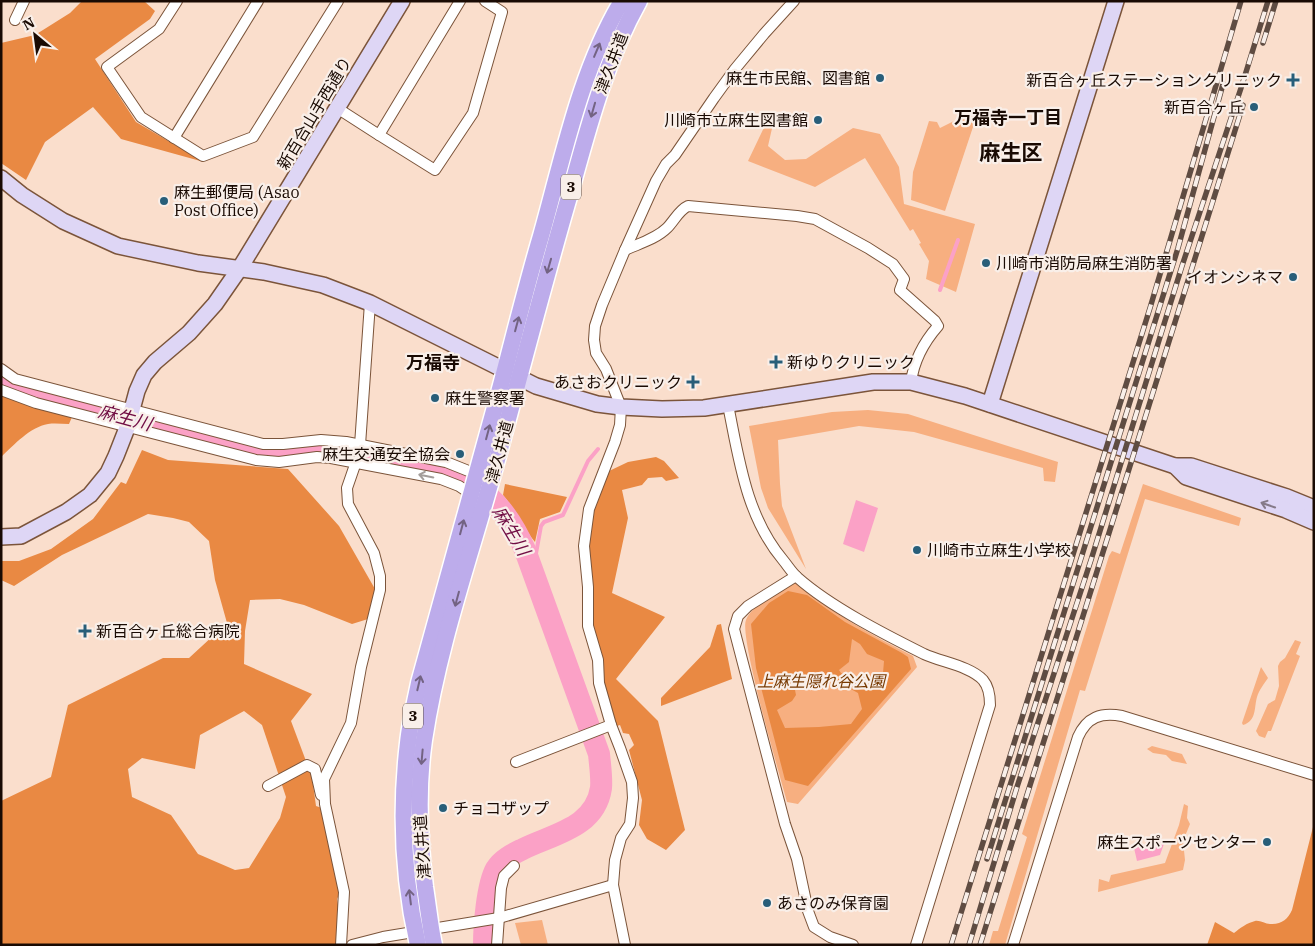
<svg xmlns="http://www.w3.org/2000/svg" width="1315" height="946" viewBox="0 0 1315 946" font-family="'IBM Plex Serif','Noto Sans JP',serif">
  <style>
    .green { fill: #f7af80 }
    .forest { fill: #e98943; fill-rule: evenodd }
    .water { fill: #fba1c6 }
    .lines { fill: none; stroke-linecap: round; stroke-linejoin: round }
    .stream { stroke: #fba1c6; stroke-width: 4 }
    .river { stroke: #fba1c6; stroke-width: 22 }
    .street-casing { stroke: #7b543a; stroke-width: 12 }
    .secondary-casing { stroke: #7b543a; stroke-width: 18 }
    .primary-casing { stroke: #fff; stroke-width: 19 }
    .street { stroke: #fff; stroke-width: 10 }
    .secondary { stroke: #ded6f5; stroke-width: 15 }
    .primary { stroke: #bdaceb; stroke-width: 16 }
    .rail-casing { stroke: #5f4c42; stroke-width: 5.5 }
    .rail { stroke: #f9efe9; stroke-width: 4; stroke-dasharray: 11; stroke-linecap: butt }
    .oneway { stroke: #736383 }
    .oneway2 { stroke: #a39d9a }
    .oneway3 { stroke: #857a88 }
    .poi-dot { fill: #285e79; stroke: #f9efe9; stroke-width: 2 }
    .labels { text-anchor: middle; stroke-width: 4.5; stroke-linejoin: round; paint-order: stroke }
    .shield { fill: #f9efe9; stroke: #5c4f48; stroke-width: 1 }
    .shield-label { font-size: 15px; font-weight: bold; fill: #190a03 }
    .street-label { font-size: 16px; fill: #190a03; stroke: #f9efe9 }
    .poi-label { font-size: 16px; fill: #190a03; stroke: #f9efe9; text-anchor: end }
    .park-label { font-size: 16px; font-style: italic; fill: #783a02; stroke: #f9efe9 }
    .neighbourhood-label { font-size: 18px; font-weight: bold; fill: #190a03; stroke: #f9efe9 }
    .water-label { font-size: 18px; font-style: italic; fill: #710d44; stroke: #f9efe9 }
    .district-label { font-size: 21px; font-weight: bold; fill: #190a03; stroke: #f9efe9 }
  </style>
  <rect width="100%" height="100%" fill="#fadecc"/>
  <g class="green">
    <path d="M970,113L977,115L945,211L911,200L913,172L929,121L937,122L940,128Z"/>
    <path d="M769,117L773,124L768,146L785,160L806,159L853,128L880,134L899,167L904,204L975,224L956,292L926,279L929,261L919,244L921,243L913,229L910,231L865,158L815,187L748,161Z"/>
    <path d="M868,410L908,414L1058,462L1055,482L1044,481L1043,468L914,432L859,426L778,440L780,484L782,506L806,569L768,508L761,488L749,426L832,412Z"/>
    <path d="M1143,484L1241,518L1239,526L1145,499L1085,691L1080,690L1005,945H989L993,931H998L1027,837L1022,834L1109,556L1112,551L1120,554Z"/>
    <path d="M796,583C832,613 871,635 913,656L917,667L798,804L787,802C780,776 739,637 746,620C751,606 777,593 789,584Z"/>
    <path d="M1295,640L1301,642L1296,654L1300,656L1271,731H1268L1265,738L1259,736L1256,731L1268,704L1275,700L1279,686L1278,666L1280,662L1285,658Z"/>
    <path d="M1261,667L1268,678C1264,684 1259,690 1257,697C1254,707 1257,721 1243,725L1242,723Z"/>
    <path d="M1152,746L1182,754L1187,764L1172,761L1166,755L1153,753L1147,749Z"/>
    <path d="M1184,804L1188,806L1187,818L1190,824L1183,841L1185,860L1183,870L1098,892L1099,879L1109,882L1111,875L1165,863L1179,825Z"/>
    <path d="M542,920L548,945H521L515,923Z"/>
  </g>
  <g class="forest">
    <path d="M82,1H144L155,11L150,19L95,59L136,122L204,162L121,139L93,107L45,142L26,180L1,163V43L35,35L70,13Z"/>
    <path d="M1,394L34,408L72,417L69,424C62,424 55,423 48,424C30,427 14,445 1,457Z"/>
    <path d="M142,450L168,460L288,469L339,526L375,589L368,619L352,624L304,605L280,599L250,600L245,631L244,664L312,694L291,721L312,777L316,806L322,808L341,891L337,899L340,917L337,942L334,945H1V801L51,777L68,705L163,658H189L227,623L215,580L209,541L189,522L173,518L148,514L62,555L14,586L1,580V561H19L51,549L93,519L121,482L126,484ZM244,711L262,725L286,797L280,818L249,868L235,870L198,854L171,815L132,797L128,769L142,758L195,769L200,735Z"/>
    <path d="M656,457L664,461L679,478L666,481L662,477L648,478L642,485L622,490L628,518L612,593L665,617L616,679L658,721L685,830L666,850L647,839L639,825L642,800L629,750L634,745L629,734L623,733L620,725L617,726L604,682L603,658L594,634L592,617L593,584L588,581L591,518L607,472L628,462Z"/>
    <path d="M505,484L567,497L560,512L540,519L535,542C523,528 516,510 503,495Z"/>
    <path d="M788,591L807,595L845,622L902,653L908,657L911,669L808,786L785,780L756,668L751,624L769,603ZM852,639L860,644L867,654L884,661L883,673L863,684L841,673L839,670L849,662ZM821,673L858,693L862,709L851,724L819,727L785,728L777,710L792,701L796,695L795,690L798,686L802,690L816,688Z"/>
    <path d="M721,624L732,679L661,706V698L710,647L717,625Z"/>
    <path d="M1314,823V945H1207L1215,922L1234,933C1240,928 1247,923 1255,921C1260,920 1265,924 1270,924C1281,925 1288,919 1292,910Z"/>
  </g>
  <g class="water">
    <path d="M856,500L878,508L864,552L843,544Z"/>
    <path d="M1153,837L1165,841L1160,855L1137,861L1134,848L1149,844Z"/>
  </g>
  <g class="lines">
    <g class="stream">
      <path d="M940,290L958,240"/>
      <path d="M533,570L541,526L544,522L563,515L588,461L598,449"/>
    </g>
    <path class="river" d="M1,379L39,395L254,452C269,454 284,456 300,453C306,452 312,449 318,449C340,446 364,455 386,460C456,477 493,477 525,550L599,754C600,765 602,778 601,788C595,828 553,834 523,849C513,854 502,859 496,869C487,885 484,927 484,945"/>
    <defs>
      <g id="street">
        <path d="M177,1L159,29L107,67L141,117L203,156L253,137L338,1"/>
        <path d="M15,20L24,1"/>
        <path d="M337,108L379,135L460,1"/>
        <path d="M379,135L435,170L473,113L502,12L485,1"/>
        <path d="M174,138L258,1"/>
        <path d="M625,250C638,244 656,239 667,228C674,221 679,210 688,206L797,216L815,219L868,248L893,264L904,279L900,290L935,321L938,326C924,342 914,360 911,382"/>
        <path d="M1,369L15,379L263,444H283L321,440L346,442L446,462L476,474"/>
        <path d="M1,390L36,403L256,460L279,462L317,457L331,458L441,479L459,486L471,494"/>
        <path d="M728,405C739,459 746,516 783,560C788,566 792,573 798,578C831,607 884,634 924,654C941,662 970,666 983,680C989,687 990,696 990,705L916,945"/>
        <path d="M360,445L370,303"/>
        <path d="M796,576L748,606L738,616L734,629L785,824L797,859L808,911L814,927L830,937L853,945"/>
        <path d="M516,762L611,725"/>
        <path d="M268,786L307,765L315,769L321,795"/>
        <path d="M341,945L344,892L325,804L324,779L351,723L361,667L380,590V576L374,553L348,504L347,488L356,462"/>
        <path d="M352,945L383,937L499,918L613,885"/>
        <path d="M497,945L501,888L504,876L514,866"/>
        <path d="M625,945L613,885L615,860L621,838L630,824L633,798L632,782L620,748L611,725L599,683L598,660L588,626V587L584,546L589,509L615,442L620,425L621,407L606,369L596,353L594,340L595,326L602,305L625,250L656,181L666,164L675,155L714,98L735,69L764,34L794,1"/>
        <path d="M1013,945L1078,737C1087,717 1101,712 1122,716L1314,775"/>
      </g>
      <g id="secondary">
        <path d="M1,178L22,195L63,221L118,246L198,263L264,272L323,285L370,303L536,386L597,404L621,407L662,409L704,408L873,382H911L965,396L1175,466H1191L1287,497L1314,508"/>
        <path d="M990,404L1116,1"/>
        <path d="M1175,466L1186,477L1286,510L1314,522"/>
        <path d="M1,537L21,536L66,512L90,495L108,473L116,456L127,428L137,391L144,375L155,362L189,333L215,304L240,268L402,1"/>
      </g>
      <g id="primary">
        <path d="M418,945C403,879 400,810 408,743C410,723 415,703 419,683C445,589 471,494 497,400C512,345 525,290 541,236C563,158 580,71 622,1"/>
        <path d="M434,945C430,926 428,906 425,887C419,838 417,789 424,740C439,640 475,543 501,445C524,360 546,275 571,190C589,125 606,60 639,1"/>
      </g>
    </defs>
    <use href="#street" class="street-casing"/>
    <use href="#secondary" class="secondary-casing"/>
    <use href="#primary" class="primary-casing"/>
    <use href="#street" class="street"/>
    <use href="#secondary" class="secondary"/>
    <use href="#primary" class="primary"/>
    <defs>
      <g id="rail">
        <path d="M1263,43L1276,1"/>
        <path d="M987,859L1178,248L1223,84"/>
        <path d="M951,945L1150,308L1241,1"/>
        <path d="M969,945L1017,787L1091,560L1182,266L1242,85L1268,1"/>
        <path d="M980,945L1243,105"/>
      </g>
    </defs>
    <use href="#rail" class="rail-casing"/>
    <use href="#rail" class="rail"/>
  </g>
  <defs><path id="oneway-shaft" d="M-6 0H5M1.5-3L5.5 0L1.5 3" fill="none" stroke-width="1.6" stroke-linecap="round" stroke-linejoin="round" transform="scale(1.25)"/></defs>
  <g class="oneway">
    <use href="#oneway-shaft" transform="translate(597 50) rotate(-67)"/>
    <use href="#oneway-shaft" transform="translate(593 110) rotate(106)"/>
    <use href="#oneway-shaft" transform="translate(549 266) rotate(106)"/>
    <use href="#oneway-shaft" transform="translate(517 324) rotate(-75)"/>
    <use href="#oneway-shaft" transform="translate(488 432) rotate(-75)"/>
    <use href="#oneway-shaft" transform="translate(462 527) rotate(-75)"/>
    <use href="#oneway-shaft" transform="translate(457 599) rotate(105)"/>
    <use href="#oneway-shaft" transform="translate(419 683) rotate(-77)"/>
    <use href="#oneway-shaft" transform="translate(422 757) rotate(95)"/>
    <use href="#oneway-shaft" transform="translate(410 897) rotate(-97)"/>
  </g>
  <use class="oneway2" href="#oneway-shaft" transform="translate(426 476) rotate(-169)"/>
  <use class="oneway3" href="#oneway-shaft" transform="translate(1268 505) rotate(-161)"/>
  <g class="poi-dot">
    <circle cx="880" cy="78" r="5"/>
    <path d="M1290.5 72.5h5v5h5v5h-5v5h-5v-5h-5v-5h5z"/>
    <circle cx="1254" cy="107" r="5"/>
    <circle cx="818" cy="120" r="5"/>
    <circle cx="164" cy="201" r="5"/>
    <circle cx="986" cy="263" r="5"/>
    <circle cx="1293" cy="277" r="5"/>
    <path d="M773.5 354.5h5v5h5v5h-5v5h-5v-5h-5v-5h5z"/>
    <path d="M690.5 374.5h5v5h5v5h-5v5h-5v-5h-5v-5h5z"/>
    <circle cx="435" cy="398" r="5"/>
    <circle cx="460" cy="454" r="5"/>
    <circle cx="917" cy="550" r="5"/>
    <path d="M82.5 623.5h5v5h5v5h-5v5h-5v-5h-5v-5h5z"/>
    <circle cx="443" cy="808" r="5"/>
    <circle cx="1267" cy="842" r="5"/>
    <circle cx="767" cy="903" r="5"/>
  </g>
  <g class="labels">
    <g class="shield">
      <rect x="561" y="174.5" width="20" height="25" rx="4"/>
      <rect x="403" y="703.5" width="20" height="25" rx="4"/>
    </g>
    <g class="shield-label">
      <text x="571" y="192">3</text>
      <text x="413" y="721">3</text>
    </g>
    <g class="street-label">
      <text transform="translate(611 63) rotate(-69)" y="6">津久井道</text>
      <text transform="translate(314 113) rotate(-59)" y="6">新百合山手西通り</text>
      <text transform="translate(499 452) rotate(-75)" y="6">津久井道</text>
      <text transform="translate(422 847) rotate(-94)" y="6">津久井道</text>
    </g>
    <g class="poi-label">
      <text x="870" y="84">麻生市民館、図書館</text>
      <text x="1282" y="86">新百合ヶ丘ステーションクリニック</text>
      <text x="1244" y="113">新百合ヶ丘</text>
      <text x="808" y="126">川崎市立麻生図書館</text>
      <text x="174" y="198" text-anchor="start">麻生郵便局 (Asao<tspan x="174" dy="18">Post Office)</tspan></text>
      <text x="996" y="269" text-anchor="start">川崎市消防局麻生消防署</text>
      <text x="1283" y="283">イオンシネマ</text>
      <text x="787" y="368" text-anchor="start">新ゆりクリニック</text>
      <text x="682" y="388">あさおクリニック</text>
      <text x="445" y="404" text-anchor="start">麻生警察署</text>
      <text x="450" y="460">麻生交通安全協会</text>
      <text x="927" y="556" text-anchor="start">川崎市立麻生小学校</text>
      <text x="96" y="637" text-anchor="start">新百合ヶ丘総合病院</text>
      <text x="453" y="814" text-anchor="start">チョコザップ</text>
      <text x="1257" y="848">麻生スポーツセンター</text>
      <text x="777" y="909" text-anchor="start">あさのみ保育園</text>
    </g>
    <g class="park-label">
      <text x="821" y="687">上麻生隠れ谷公園</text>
    </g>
    <g class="neighbourhood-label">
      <text x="1008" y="124">万福寺一丁目</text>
      <text x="433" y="369">万福寺</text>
    </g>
    <g class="water-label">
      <text transform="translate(125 418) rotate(15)" y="6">麻生川</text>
      <text transform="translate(511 531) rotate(59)" y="6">麻生川</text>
    </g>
    <g class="district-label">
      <text x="1011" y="160">麻生区</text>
    </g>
  </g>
  <rect width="1315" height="946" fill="none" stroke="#190a03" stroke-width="5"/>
  <g transform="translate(35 35) rotate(331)" stroke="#f9efe9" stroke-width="4" paint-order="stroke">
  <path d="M0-4L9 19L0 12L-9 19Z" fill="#190a03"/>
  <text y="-8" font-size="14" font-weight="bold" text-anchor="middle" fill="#190a03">N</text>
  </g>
</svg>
